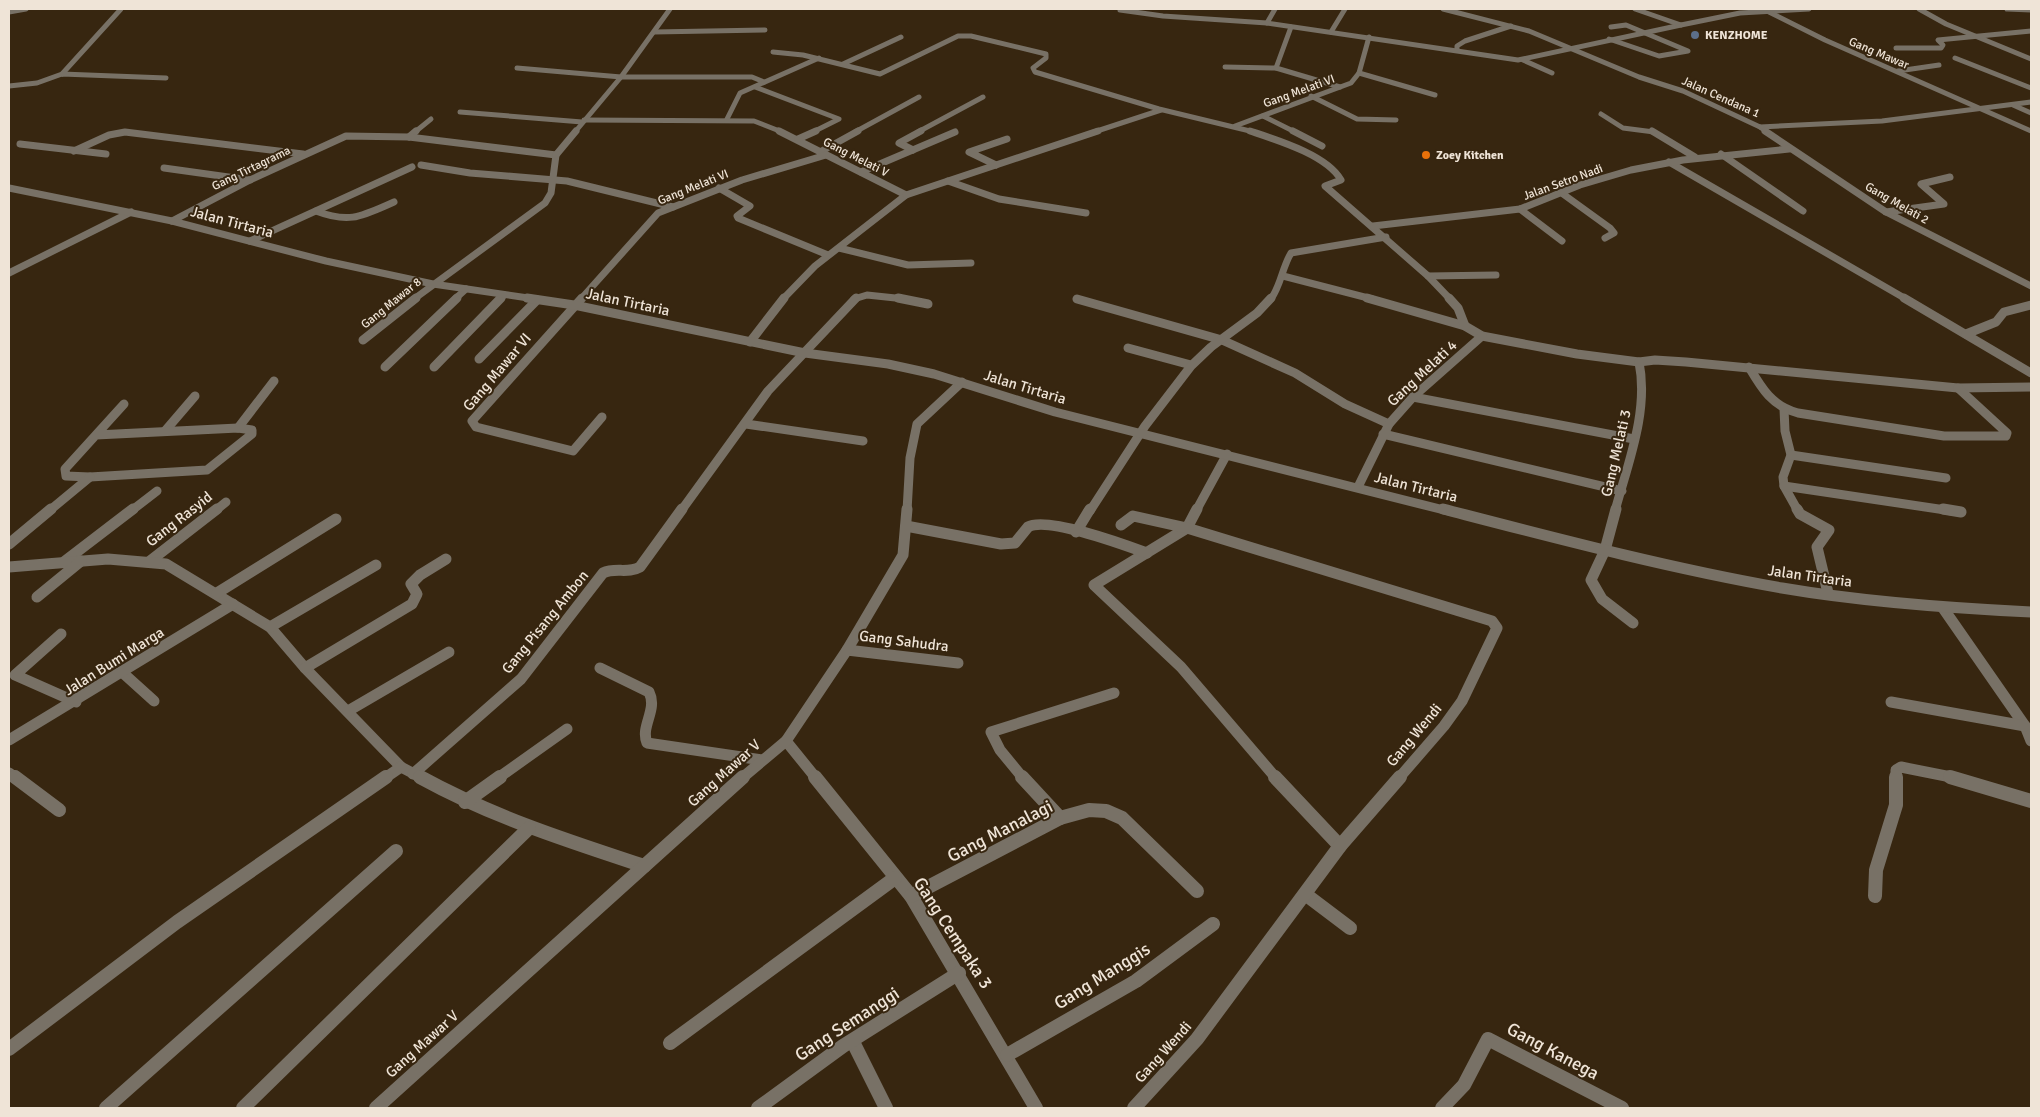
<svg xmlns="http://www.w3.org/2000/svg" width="2040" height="1117" viewBox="0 0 2040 1117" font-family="Signika,sans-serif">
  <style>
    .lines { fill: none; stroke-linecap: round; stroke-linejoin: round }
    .minor-far4 { stroke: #787166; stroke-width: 5 }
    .minor-far3 { stroke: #787166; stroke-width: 7 }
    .minor-far2 { stroke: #787166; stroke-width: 9 }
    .minor-far1 { stroke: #787166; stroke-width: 11 }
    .minor { stroke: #787166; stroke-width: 14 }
    .tertiary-far2 { stroke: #787166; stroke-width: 7 }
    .tertiary-far1 { stroke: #787166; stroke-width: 9 }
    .tertiary { stroke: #787166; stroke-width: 11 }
    .service-dot { fill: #5c6f8a; stroke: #372610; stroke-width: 2 }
    .food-dot { fill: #e8710a; stroke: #372610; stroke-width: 2 }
    .labels { text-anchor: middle; stroke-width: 4; stroke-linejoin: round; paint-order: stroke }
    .far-poi-label { font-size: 12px; font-weight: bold; fill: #efe4d7; stroke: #372610; text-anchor: start }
    .far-street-label { font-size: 12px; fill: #efe4d7; stroke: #372610 }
    .street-label { font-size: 15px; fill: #efe4d7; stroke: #372610 }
    .near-street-label { font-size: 18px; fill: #efe4d7; stroke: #372610 }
  </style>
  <rect width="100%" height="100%" fill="#372610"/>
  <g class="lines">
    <g class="minor-far4">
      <path d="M1275,9L1267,23L1518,60L1681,25"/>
      <path d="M1443,9L1529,31L1639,77L1683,91L1760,127L1882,121L2031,102"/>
      <path d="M1635,9L1681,25L1740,13L1809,9"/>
      <path d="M1919,9L1946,24L2031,59"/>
      <path d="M2007,9L2031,10"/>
      <path d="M1120,10L1163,16L1267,23"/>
      <path d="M9,12L26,9"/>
      <path d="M1769,12L1825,40L2031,131"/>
      <path d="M654,32L765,30"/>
      <path d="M1331,32L1345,9"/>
      <path d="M1609,39L1659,56L1688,51L1626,25L1611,27"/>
      <path d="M1896,48H1941L1943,45L1938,40L2031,31"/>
      <path d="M1457,49V46L1465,41L1511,26"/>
      <path d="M773,52L803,55L880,74L958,36H971L1046,54V58L1033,68L1035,72L1159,109L1254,132"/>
      <path d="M1955,58L2031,88"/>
      <path d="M1523,60L1552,73"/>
      <path d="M843,64L901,37"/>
      <path d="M1225,67L1276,68L1340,87"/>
      <path d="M517,68L621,77H752L764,82"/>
      <path d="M1276,68L1291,27"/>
      <path d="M1898,71L1939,65"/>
      <path d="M1359,73L1435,95"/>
      <path d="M62,74L121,9"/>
      <path d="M9,86L37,83L62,74L166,78"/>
      <path d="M755,87L839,119L813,132"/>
      <path d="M1311,96L1357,119L1396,120"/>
      <path d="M2013,105L2031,113"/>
      <path d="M460,112L582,122"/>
      <path d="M1601,114L1623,128L1654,132"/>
      <path d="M1263,116L1295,132"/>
      <path d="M727,119L740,93L819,58"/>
      <path d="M584,120L754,121L782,132"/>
      <path d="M1235,126L1351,83L1359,73L1369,37"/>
      <path d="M1760,127L1767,132"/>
      <path d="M123,132H128"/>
      <path d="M415,132L431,119"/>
      <path d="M575,132L621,77L670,9"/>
      <path d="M855,132L919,97"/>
      <path d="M918,132L983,97"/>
      <path d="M1094,132L1161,110"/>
    </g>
    <g class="minor-far3">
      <path d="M779,131L906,195L815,266L783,299"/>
      <path d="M1250,131C1277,140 1327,155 1341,180L1325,186L1428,276L1450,299"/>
      <path d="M1293,131L1322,146"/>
      <path d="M1652,131L1695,157"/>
      <path d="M1765,131L1886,212L2031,286"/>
      <path d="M409,137L416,131"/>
      <path d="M798,139L816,131"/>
      <path d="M20,144L106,154"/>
      <path d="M913,150L899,143L921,131"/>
      <path d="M74,151L109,135L125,132L303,154"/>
      <path d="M820,152L858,131"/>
      <path d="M1721,154L1803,211"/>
      <path d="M1669,162L1906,299"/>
      <path d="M421,165L470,173L567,181L673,207"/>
      <path d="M996,165L969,152L1007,139"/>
      <path d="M164,168L250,180"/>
      <path d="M861,172L955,132"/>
      <path d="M948,181L999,199L1086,213"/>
      <path d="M719,188L750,206L737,216L738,218L828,255"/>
      <path d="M1563,194L1610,228L1614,233L1605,238"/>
      <path d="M906,195L1098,131"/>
      <path d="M1520,209L1562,241"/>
      <path d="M316,211C350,224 362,216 394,202"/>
      <path d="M1886,212L1944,204L1921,184L1950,177"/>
      <path d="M172,221L250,180L346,136L409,137L556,155"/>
      <path d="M1373,226L1520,209L1580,185L1631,170L1683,160L1789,149"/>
      <path d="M250,241L412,167"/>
      <path d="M839,248L908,265L971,263"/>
      <path d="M9,273L131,212"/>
      <path d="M1283,276L1372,299"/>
      <path d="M1428,276L1496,275"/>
      <path d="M414,299L545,203L551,193L556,155L576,131"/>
      <path d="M455,299L466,289"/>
      <path d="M500,299L504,295"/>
      <path d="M581,299L658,213L742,180L826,155"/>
      <path d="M854,299L867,295L905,299"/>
      <path d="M1271,299C1281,285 1282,268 1291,253L1386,237"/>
    </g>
    <g class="minor-far2">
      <path d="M582,298L472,421L476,427L573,451L602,417"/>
      <path d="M898,298L928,304"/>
      <path d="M1367,298L1465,326L1482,336L1577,354L1639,362L1655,360L1686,362L1958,388L2031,387"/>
      <path d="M1449,298L1458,308L1465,326"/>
      <path d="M1904,298L2031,373"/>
      <path d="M1077,299L1222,340L1295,373L1345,404L1389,424"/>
      <path d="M1966,334L1996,322L2004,312L2031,305"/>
      <path d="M363,340L416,298"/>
      <path d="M750,342L784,298"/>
      <path d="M1128,348L1191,365"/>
      <path d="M479,359L537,300"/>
      <path d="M385,367L457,298"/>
      <path d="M434,367L501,298"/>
      <path d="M1749,367C1762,389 1772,406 1798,413L1944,436H2006L2007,433L1958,388"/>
      <path d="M1413,397L1634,439"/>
      <path d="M1784,409L1785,431L1791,455L1783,477L1784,486L1798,511"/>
      <path d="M746,424L863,441"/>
      <path d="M238,428L274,381"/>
      <path d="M165,431L195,396"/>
      <path d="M1383,434L1622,491"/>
      <path d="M96,435L238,428L252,430V434L207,470L90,477L66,476L65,469L124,404"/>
      <path d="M1791,455L1946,478"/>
      <path d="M1784,486L1952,511"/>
      <path d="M1358,487L1389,424L1413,397L1482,336"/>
      <path d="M49,511L90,477"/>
      <path d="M131,511L157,491"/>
      <path d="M215,511L226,502"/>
      <path d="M681,511L768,391L856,298"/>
      <path d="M907,511L910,458L917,424L962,382"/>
      <path d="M1090,511L1145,426L1191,366L1211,347L1257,313L1271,298"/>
      <path d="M1196,511L1227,454"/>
      <path d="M1615,511C1628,463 1649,411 1639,362"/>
    </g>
    <g class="minor-far1">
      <path d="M1197,509L1187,528L1094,585L1181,667L1276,778"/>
      <path d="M1616,509L1605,550L1591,580L1602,599L1633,623"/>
      <path d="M1797,509L1800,514L1829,530L1817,547L1828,593"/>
      <path d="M1943,509L1961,512"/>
      <path d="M1121,525L1133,516L1187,528L1492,621L1497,628L1462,701L1444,726L1399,778"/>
      <path d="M906,526L1001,544L1015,543L1028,527C1046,516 1125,545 1147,553"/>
      <path d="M1076,532L1090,509"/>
      <path d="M9,544L51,509"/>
      <path d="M65,561L133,509"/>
      <path d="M150,561L217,509"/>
      <path d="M9,567L108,559L166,564L270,627L305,668L401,767L422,778"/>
      <path d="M217,593L336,519"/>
      <path d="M37,597L81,561"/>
      <path d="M1943,608L2025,726L2031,741"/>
      <path d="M270,627L376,565"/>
      <path d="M61,634L15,675L76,702"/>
      <path d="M847,650L958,663"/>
      <path d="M305,668L412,604L417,594L411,584L420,575L446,559"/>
      <path d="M600,668L649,692C658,710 640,726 647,743L762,760"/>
      <path d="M123,673L154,701"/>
      <path d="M1891,702L2025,726"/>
      <path d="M348,711L449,652"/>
      <path d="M9,740L233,604"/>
      <path d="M786,741L816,778"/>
      <path d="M9,773L16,778"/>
      <path d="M413,774L521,679L603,573C615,567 628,574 640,567L682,509"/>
      <path d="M385,778L401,767"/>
      <path d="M498,778L567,729"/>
      <path d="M742,778L786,741L847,650L903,555L907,509"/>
      <path d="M1023,778L1000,750L991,732L1114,693"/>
      <path d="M1896,778V770L1901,767L1956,778"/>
    </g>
    <g class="minor">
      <path d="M15,777L59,810"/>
      <path d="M420,777C493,817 565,840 644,866"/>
      <path d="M815,777L911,896L1036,1108"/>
      <path d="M1022,777L1060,818"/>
      <path d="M1275,777L1340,846"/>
      <path d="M1950,777L2031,801"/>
      <path d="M465,802L500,777"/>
      <path d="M1305,894L1350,928"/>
      <path d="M911,896L1060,818L1089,810L1106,811L1122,818L1197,891"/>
      <path d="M1875,896L1876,870L1896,805V777"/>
      <path d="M853,1042L886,1108"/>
      <path d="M670,1043L895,878"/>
      <path d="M9,1049L177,922L386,777"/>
      <path d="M1007,1055L1136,981L1213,924"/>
      <path d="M106,1108L396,851"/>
      <path d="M243,1108L529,828"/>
      <path d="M376,1108L743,777"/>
      <path d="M758,1108L843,1046L959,973"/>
      <path d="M1134,1108L1197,1039L1340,846L1400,777"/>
      <path d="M1442,1108L1464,1085L1488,1039L1622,1108"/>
    </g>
    <path class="tertiary-far2" d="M9,188L172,221L326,261L433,284L535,299"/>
    <path class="tertiary-far1" d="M527,298L574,305L805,353L888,364L934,374L1055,412L1448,511"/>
    <path class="tertiary" d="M1443,509C1555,538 1668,568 1782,588C1864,602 1948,608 2031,612"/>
  </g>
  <circle class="service-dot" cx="1695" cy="35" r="5"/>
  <circle class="food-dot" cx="1426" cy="155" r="5"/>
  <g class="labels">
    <g class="far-poi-label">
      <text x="1705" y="39">KENZHOME</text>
      <text x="1436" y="159">Zoey Kitchen</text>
    </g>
    <g class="far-street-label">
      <text transform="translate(1879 53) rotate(23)" y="4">Gang Mawar</text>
      <text transform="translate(1299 91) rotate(-20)" y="4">Gang Melati VI</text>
      <text transform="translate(1721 97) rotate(24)" y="4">Jalan Cendana 1</text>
      <text transform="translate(856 157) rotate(27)" y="4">Gang Melati V</text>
      <text transform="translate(251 168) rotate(-26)" y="4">Gang Tirtagrama</text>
      <text transform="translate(1563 182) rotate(-20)" y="4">Jalan Setro Nadi</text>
      <text transform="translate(693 187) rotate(-22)" y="4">Gang Melati VI</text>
      <text transform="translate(1897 203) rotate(30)" y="4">Gang Melati 2</text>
      <text transform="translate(391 303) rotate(-39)" y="4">Gang Mawar 8</text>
    </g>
    <g class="street-label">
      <text transform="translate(232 222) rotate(15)" y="5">Jalan Tirtaria</text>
      <text transform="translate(628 302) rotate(12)" y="5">Jalan Tirtaria</text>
      <text transform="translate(497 372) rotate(-50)" y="5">Gang Mawar VI</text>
      <text transform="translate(1422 373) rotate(-43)" y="5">Gang Melati 4</text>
      <text transform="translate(1025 387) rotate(17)" y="5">Jalan Tirtaria</text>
      <text transform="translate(1616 453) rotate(-77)" y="5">Gang Melati 3</text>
      <text transform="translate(1416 487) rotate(14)" y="5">Jalan Tirtaria</text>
      <text transform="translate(179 519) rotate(-38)" y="5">Gang Rasyid</text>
      <text transform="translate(1810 576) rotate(8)" y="5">Jalan Tirtaria</text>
      <text transform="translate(545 622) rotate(-51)" y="5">Gang Pisang Ambon</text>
      <text transform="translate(904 641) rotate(7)" y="5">Gang Sahudra</text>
      <text transform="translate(114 661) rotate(-32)" y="5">Jalan Bumi Marga</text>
      <text transform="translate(1414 735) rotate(-50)" y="5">Gang Wendi</text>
      <text transform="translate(724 773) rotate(-42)" y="5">Gang Mawar V</text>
      <text transform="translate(422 1044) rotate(-42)" y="5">Gang Mawar V</text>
      <text transform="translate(1163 1052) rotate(-48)" y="5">Gang Wendi</text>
    </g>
    <g class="near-street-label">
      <text transform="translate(1000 831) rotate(-27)" y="6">Gang Manalagi</text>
      <text transform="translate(953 933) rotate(57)" y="6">Gang Cempaka 3</text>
      <text transform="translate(1102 976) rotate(-32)" y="6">Gang Manggis</text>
      <text transform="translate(847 1024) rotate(-33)" y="6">Gang Semanggi</text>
      <text transform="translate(1553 1051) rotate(28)" y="6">Gang Kanega</text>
    </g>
  </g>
  <rect width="2040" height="1117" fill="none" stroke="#efe4d7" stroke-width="20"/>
</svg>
